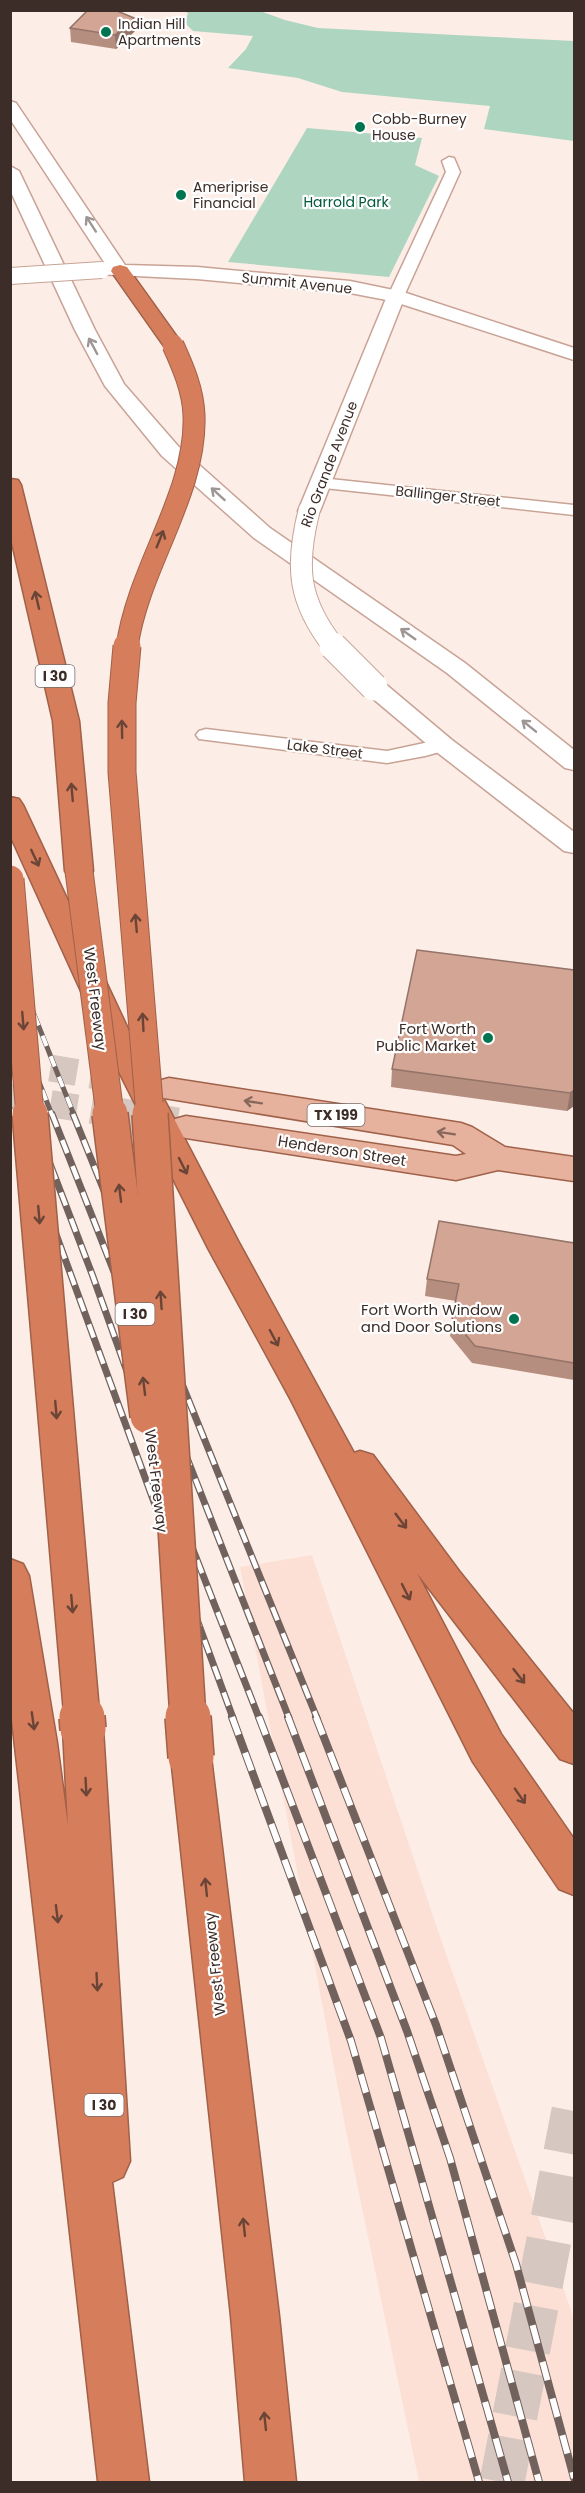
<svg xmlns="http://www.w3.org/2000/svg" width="585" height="2493" viewBox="0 0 585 2493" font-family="Poppins,sans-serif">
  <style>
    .built { fill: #fce0d5 }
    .green { fill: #add5c0 }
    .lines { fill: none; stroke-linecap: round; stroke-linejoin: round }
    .primary-tunnel-far1 { stroke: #d6c7c1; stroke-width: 27; stroke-dasharray: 27 14; stroke-linecap: butt }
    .primary-tunnel { stroke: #d6c7c1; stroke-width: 35; stroke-dasharray: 35 17; stroke-linecap: butt }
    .motorway-tunnel { stroke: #d6c7c1; stroke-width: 45; stroke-dasharray: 45 22; stroke-linecap: butt }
    .minor-casing { stroke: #c8a395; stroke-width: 3 }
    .tertiary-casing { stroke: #c8a395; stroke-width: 3 }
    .secondary-casing { stroke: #c8a395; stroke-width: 3 }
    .primary-casing { stroke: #a06149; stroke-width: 3 }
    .motorway-casing { stroke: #a06149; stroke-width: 3 }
    .minor { fill: #fff; fill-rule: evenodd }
    .tertiary { fill: #fff; fill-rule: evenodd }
    .secondary { fill: #fff; fill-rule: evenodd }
    .primary { fill: #e6b19d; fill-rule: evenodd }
    .motorway { fill: #d67d5b; fill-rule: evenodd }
    .rail-far2-casing { stroke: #72625d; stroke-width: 5 }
    .rail-far1-casing { stroke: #72625d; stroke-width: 7 }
    .rail-casing { stroke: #72625d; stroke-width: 8 }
    .rail-far2 { stroke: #fefefe; stroke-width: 4; stroke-dasharray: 11; stroke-linecap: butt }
    .rail-far1 { stroke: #fefefe; stroke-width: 4.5; stroke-dasharray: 14; stroke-linecap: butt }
    .rail { stroke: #fefefe; stroke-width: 6; stroke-dasharray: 19; stroke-linecap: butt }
    .tertiary-bridge-far1-casing { stroke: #c8a395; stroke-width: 23; stroke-linecap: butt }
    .tertiary-bridge-casing { stroke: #c8a395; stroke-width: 29; stroke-linecap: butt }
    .secondary-bridge-casing { stroke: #c8a395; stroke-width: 18; stroke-linecap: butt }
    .motorway-bridge-far3-casing { stroke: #a06149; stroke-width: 23; stroke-linecap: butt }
    .motorway-bridge-far2-casing { stroke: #a06149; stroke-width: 29; stroke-linecap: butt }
    .motorway-bridge-far1-casing { stroke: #a06149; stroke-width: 38; stroke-linecap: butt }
    .motorway-bridge-casing { stroke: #a06149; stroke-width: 48; stroke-linecap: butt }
    .tertiary-bridge-far1 { stroke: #fff; stroke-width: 21 }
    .tertiary-bridge { stroke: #fff; stroke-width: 27 }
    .secondary-bridge { stroke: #fff; stroke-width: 16 }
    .motorway-bridge-far3 { stroke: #d67d5b; stroke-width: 21 }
    .motorway-bridge-far2 { stroke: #d67d5b; stroke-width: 27 }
    .motorway-bridge-far1 { stroke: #d67d5b; stroke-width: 35 }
    .motorway-bridge { stroke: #d67d5b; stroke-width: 45 }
    .wall { fill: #b58e80 }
    .shaded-wall { fill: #947468 }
    .building { fill: #d3a595; stroke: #947468; stroke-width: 1.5 }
    .oneway { stroke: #9e9694 }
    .oneway2 { stroke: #6a4537 }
    .oneway3 { stroke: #88685d }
    .poi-dot { fill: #00744e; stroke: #fefefe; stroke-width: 2 }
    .labels { text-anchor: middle; stroke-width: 4.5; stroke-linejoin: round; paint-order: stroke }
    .far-poi-label { font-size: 14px; fill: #3c2d28; stroke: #fefefe; text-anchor: start }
    .far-park-label { font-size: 14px; fill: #00583a; stroke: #fefefe }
    .far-street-label { font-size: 14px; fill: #3c2d28; stroke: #fefefe }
    .shield { fill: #fefefe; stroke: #766c68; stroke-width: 1.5 }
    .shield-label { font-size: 14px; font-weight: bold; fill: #3c2d28 }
    .street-label { font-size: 15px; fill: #3c2d28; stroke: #fefefe }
    .poi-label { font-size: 15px; fill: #3c2d28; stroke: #fefefe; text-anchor: end }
  </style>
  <rect width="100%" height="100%" fill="#fdede7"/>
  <path class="built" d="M312,1555L437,1928L574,2319V2482H419L346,2131L240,1567Z"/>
  <g class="green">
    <path d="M183,11H260L285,20L318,28L574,41V141L484,129L490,106L342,92L298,78L228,68L246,49L253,36L193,31L185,23L188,13Z"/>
    <path d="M307,128L422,138L415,165L439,176L389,277L228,262Z"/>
  </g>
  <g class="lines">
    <g class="primary-tunnel-far1">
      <path d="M10,1061L167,1088"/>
      <path d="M10,1097L120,1115"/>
    </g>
    <path class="primary-tunnel" d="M111,1114L177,1125"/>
    <path class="motorway-tunnel" d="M502,2482L574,2111"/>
    <defs>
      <g id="minor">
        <path d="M449,157L454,158L460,172L404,296L401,299H391L388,296L446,172L442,161Z"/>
        <path d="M321,478L574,505V515L315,487L312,483L315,479Z"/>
        <path d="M206,729L387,751L443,739L450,741L453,745L450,749L425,756L387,763L199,739L196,735L199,731Z"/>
      </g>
      <g id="tertiary">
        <path d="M396,290L403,292L405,296L320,511L317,516L309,518L301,516L298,511L387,296L389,292Z"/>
        <path d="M374,680L383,682L452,740L574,832V853L564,851L434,750L365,692L362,687L365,682Z"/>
      </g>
      <g id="secondary">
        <path d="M10,101L16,103L125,265L197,267L350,281L403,292L574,348V360L392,301L350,293L197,279L95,274L93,270L95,266L106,265L10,119Z"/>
        <path d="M10,166L19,171L95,330L124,384L178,446L270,528L465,663L574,750V770L565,768L447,673L254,538L162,456L105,386L75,330L10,190Z"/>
      </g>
      <path id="primary" d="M169,1078L461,1123L472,1127L505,1147L574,1157V1181L498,1170L456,1180L186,1138L175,1135L170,1127L175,1119L186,1116L456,1156L466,1154L453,1145L158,1097L154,1089L158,1081Z"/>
      <g id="motorway">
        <path d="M120,265L127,267L180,341L183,345L180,349H166L111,271L113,267Z"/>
        <path d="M10,479L18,480L21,485L79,721L93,871L89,877L79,880L69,877L65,871L53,721L10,534Z"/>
        <path d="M10,797L19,799L23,805L136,1046L238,1241L354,1453L360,1451L373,1455L459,1571L574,1714V1764L560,1759L417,1573L501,1734L574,1839V1895L559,1889L473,1762L291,1400L208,1248L106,1046L10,835Z"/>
        <path d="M10,1559L23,1564L29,1576L57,1743L68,1826L63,1729L69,1716L83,1710L97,1716L103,1729L130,2161L123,2177L112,2182L149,2482L98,2481L10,1702Z"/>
        <path d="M191,1738L205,1743L211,1757L279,2316L296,2482H245L231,2316L171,1757L177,1743Z"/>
      </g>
    </defs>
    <use href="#minor" class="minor-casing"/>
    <use href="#tertiary" class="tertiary-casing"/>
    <use href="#secondary" class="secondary-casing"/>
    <use href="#primary" class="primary-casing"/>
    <use href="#motorway" class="motorway-casing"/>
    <use href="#minor" class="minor"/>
    <use href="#tertiary" class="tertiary"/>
    <use href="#secondary" class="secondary"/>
    <use href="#primary" class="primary"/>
    <use href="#motorway" class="motorway"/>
    <defs>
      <g id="rail-far2">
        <path d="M10,954L74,1115"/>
        <path d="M10,1008L52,1115"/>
        <path d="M10,1059L32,1115"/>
        <path d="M10,1108L13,1115"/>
      </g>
      <g id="rail-far1">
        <path d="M12,1114L233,1718"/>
        <path d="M31,1114L92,1274L170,1491L259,1718"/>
        <path d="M52,1114L289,1718"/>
        <path d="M73,1114L317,1718"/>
      </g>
      <g id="rail">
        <path d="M232,1717L351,2041L479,2482"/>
        <path d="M259,1717L381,2038L508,2482"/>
        <path d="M288,1717L407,2031L450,2158L539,2482"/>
        <path d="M316,1717L436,2025L516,2264L574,2478"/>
      </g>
    </defs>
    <use href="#rail-far2" class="rail-far2-casing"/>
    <use href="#rail-far1" class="rail-far1-casing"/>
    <use href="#rail" class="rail-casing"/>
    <use href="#rail-far2" class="rail-far2"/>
    <use href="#rail-far1" class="rail-far1"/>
    <use href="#rail" class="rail"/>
    <defs>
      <path id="tertiary-bridge-far1" d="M309,511C295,567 298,601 334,647"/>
      <path id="tertiary-bridge" d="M333,646L374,687"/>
      <path id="secondary-bridge" d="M10,276L102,270"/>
      <path id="motorway-bridge-far3" d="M127,647C138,567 197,494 194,415C193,390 183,367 173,345"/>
      <g id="motorway-bridge-far2">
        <path d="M127,646L122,703V772L150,1115"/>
        <path d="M79,871L110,1115"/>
        <path d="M10,879L30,1115"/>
      </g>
      <g id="motorway-bridge-far1">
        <path d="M30,1114L82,1718"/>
        <path d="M110,1114L148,1416"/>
        <path d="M150,1114L188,1718"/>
      </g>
      <g id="motorway-bridge">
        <path d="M82,1717L83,1729"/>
        <path d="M188,1717L191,1757"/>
      </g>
    </defs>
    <use href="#tertiary-bridge-far1" class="tertiary-bridge-far1-casing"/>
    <use href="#tertiary-bridge" class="tertiary-bridge-casing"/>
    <use href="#secondary-bridge" class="secondary-bridge-casing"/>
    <use href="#motorway-bridge-far3" class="motorway-bridge-far3-casing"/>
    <use href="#motorway-bridge-far2" class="motorway-bridge-far2-casing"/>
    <use href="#motorway-bridge-far1" class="motorway-bridge-far1-casing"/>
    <use href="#motorway-bridge" class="motorway-bridge-casing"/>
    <use href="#tertiary-bridge-far1" class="tertiary-bridge-far1"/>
    <use href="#tertiary-bridge" class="tertiary-bridge"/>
    <use href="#secondary-bridge" class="secondary-bridge"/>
    <use href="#motorway-bridge-far3" class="motorway-bridge-far3"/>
    <use href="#motorway-bridge-far2" class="motorway-bridge-far2"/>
    <use href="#motorway-bridge-far1" class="motorway-bridge-far1"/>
    <use href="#motorway-bridge" class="motorway-bridge"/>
  </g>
  <g class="wall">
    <path d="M134,18L135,31L116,49L71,42L70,28Z"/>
    <path d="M574,970V1106L567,1111L391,1087L392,1069Z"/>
    <path d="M574,1243V1380L472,1363L450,1336L456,1301L425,1296L427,1279Z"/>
  </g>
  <g class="shaded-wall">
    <path d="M134,18L135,31L116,49L115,35Z"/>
    <path d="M574,1090V1106L567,1111L570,1093Z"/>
  </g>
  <g class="building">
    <path d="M88,10H115L134,18L115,35L70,28Z"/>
    <path d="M417,950L574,970V1090L570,1093L392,1069Z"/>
    <path d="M439,1221L574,1243V1363L475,1346L452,1318L459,1284L427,1279Z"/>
  </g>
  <defs><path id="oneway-shaft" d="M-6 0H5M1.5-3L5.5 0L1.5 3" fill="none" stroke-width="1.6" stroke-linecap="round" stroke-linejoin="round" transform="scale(1.5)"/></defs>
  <g class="oneway">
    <use href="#oneway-shaft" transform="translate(91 224) rotate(-123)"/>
    <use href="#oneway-shaft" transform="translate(93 346) rotate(-118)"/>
    <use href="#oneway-shaft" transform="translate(218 494) rotate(-138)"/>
    <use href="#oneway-shaft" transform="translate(408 634) rotate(-145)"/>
    <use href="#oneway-shaft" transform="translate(529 726) rotate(-141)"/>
  </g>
  <g class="oneway2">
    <use href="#oneway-shaft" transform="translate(160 539) rotate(-68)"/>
    <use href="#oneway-shaft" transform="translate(37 600) rotate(-103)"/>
    <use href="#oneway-shaft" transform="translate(122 729) rotate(-91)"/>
    <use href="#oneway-shaft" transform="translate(72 792) rotate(-95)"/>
    <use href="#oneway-shaft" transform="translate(35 858) rotate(65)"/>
    <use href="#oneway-shaft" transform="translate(136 923) rotate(-95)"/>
    <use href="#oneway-shaft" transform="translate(23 1021) rotate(85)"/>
    <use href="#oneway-shaft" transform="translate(143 1022) rotate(-93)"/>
    <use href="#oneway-shaft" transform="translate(183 1166) rotate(63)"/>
    <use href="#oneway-shaft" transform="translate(120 1193) rotate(-97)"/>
    <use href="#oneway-shaft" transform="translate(39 1215) rotate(85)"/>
    <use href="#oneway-shaft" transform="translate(161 1300) rotate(-94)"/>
    <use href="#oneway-shaft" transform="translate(274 1338) rotate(62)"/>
    <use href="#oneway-shaft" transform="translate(144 1386) rotate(-97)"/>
    <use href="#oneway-shaft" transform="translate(56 1410) rotate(85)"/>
    <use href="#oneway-shaft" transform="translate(401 1521) rotate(53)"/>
    <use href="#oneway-shaft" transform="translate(406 1592) rotate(63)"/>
    <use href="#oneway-shaft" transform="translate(72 1604) rotate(85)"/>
    <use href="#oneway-shaft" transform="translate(519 1676) rotate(52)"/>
    <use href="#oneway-shaft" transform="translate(33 1721) rotate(82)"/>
    <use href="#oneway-shaft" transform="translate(86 1787) rotate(87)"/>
    <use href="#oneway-shaft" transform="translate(520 1796) rotate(55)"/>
    <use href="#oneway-shaft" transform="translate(206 1887) rotate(-96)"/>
    <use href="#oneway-shaft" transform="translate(57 1914) rotate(83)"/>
    <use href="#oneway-shaft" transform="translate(97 1982) rotate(87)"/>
    <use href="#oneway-shaft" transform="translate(244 2227) rotate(-96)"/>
    <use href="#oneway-shaft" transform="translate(265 2421) rotate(-96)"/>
  </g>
  <g class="oneway3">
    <use href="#oneway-shaft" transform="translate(253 1102) rotate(-171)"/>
    <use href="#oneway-shaft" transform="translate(446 1133) rotate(-171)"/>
  </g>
  <g class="poi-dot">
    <circle cx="106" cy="32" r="6"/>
    <circle cx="360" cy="127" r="6"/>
    <circle cx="181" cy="195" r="6"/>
    <circle cx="488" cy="1038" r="6"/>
    <circle cx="514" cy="1319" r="6"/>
  </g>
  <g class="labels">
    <g class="far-poi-label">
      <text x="118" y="29">Indian Hill<tspan x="118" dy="16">Apartments</tspan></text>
      <text x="372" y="124">Cobb-Burney<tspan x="372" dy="16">House</tspan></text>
      <text x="193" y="192">Ameriprise<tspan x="193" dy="16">Financial</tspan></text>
    </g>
    <g class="far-park-label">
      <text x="346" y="207">Harrold Park</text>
    </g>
    <g class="far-street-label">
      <text transform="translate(297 283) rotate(6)" y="5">Summit Avenue</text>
      <text transform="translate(329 464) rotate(-69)" y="5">Rio Grande Avenue</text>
      <text transform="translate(448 496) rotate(6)" y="5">Ballinger Street</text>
      <text transform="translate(325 749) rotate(7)" y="5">Lake Street</text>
    </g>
    <g class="shield">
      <rect x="35.5" y="665" width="39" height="22" rx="4.5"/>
      <rect x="307.5" y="1104" width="57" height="22" rx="4.5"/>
      <rect x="115.5" y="1303" width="39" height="22" rx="4.5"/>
      <rect x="84.5" y="2094" width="39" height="22" rx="4.5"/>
    </g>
    <g class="shield-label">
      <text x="55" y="681">I 30</text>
      <text x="336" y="1120">TX 199</text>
      <text x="135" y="1319">I 30</text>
      <text x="104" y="2110">I 30</text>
    </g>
    <g class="street-label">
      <text transform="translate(95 999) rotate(83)" y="5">West Freeway</text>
      <text transform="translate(342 1151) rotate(9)" y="5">Henderson Street</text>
      <text transform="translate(156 1481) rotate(83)" y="5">West Freeway</text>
      <text transform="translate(215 1964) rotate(-96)" y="5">West Freeway</text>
    </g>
    <g class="poi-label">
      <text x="476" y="1034">Fort Worth<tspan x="476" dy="17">Public Market</tspan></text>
      <text x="502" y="1315">Fort Worth Window<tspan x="502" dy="17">and Door Solutions</tspan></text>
    </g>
  </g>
  <rect width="585" height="2493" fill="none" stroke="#3c2d28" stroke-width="24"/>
</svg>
